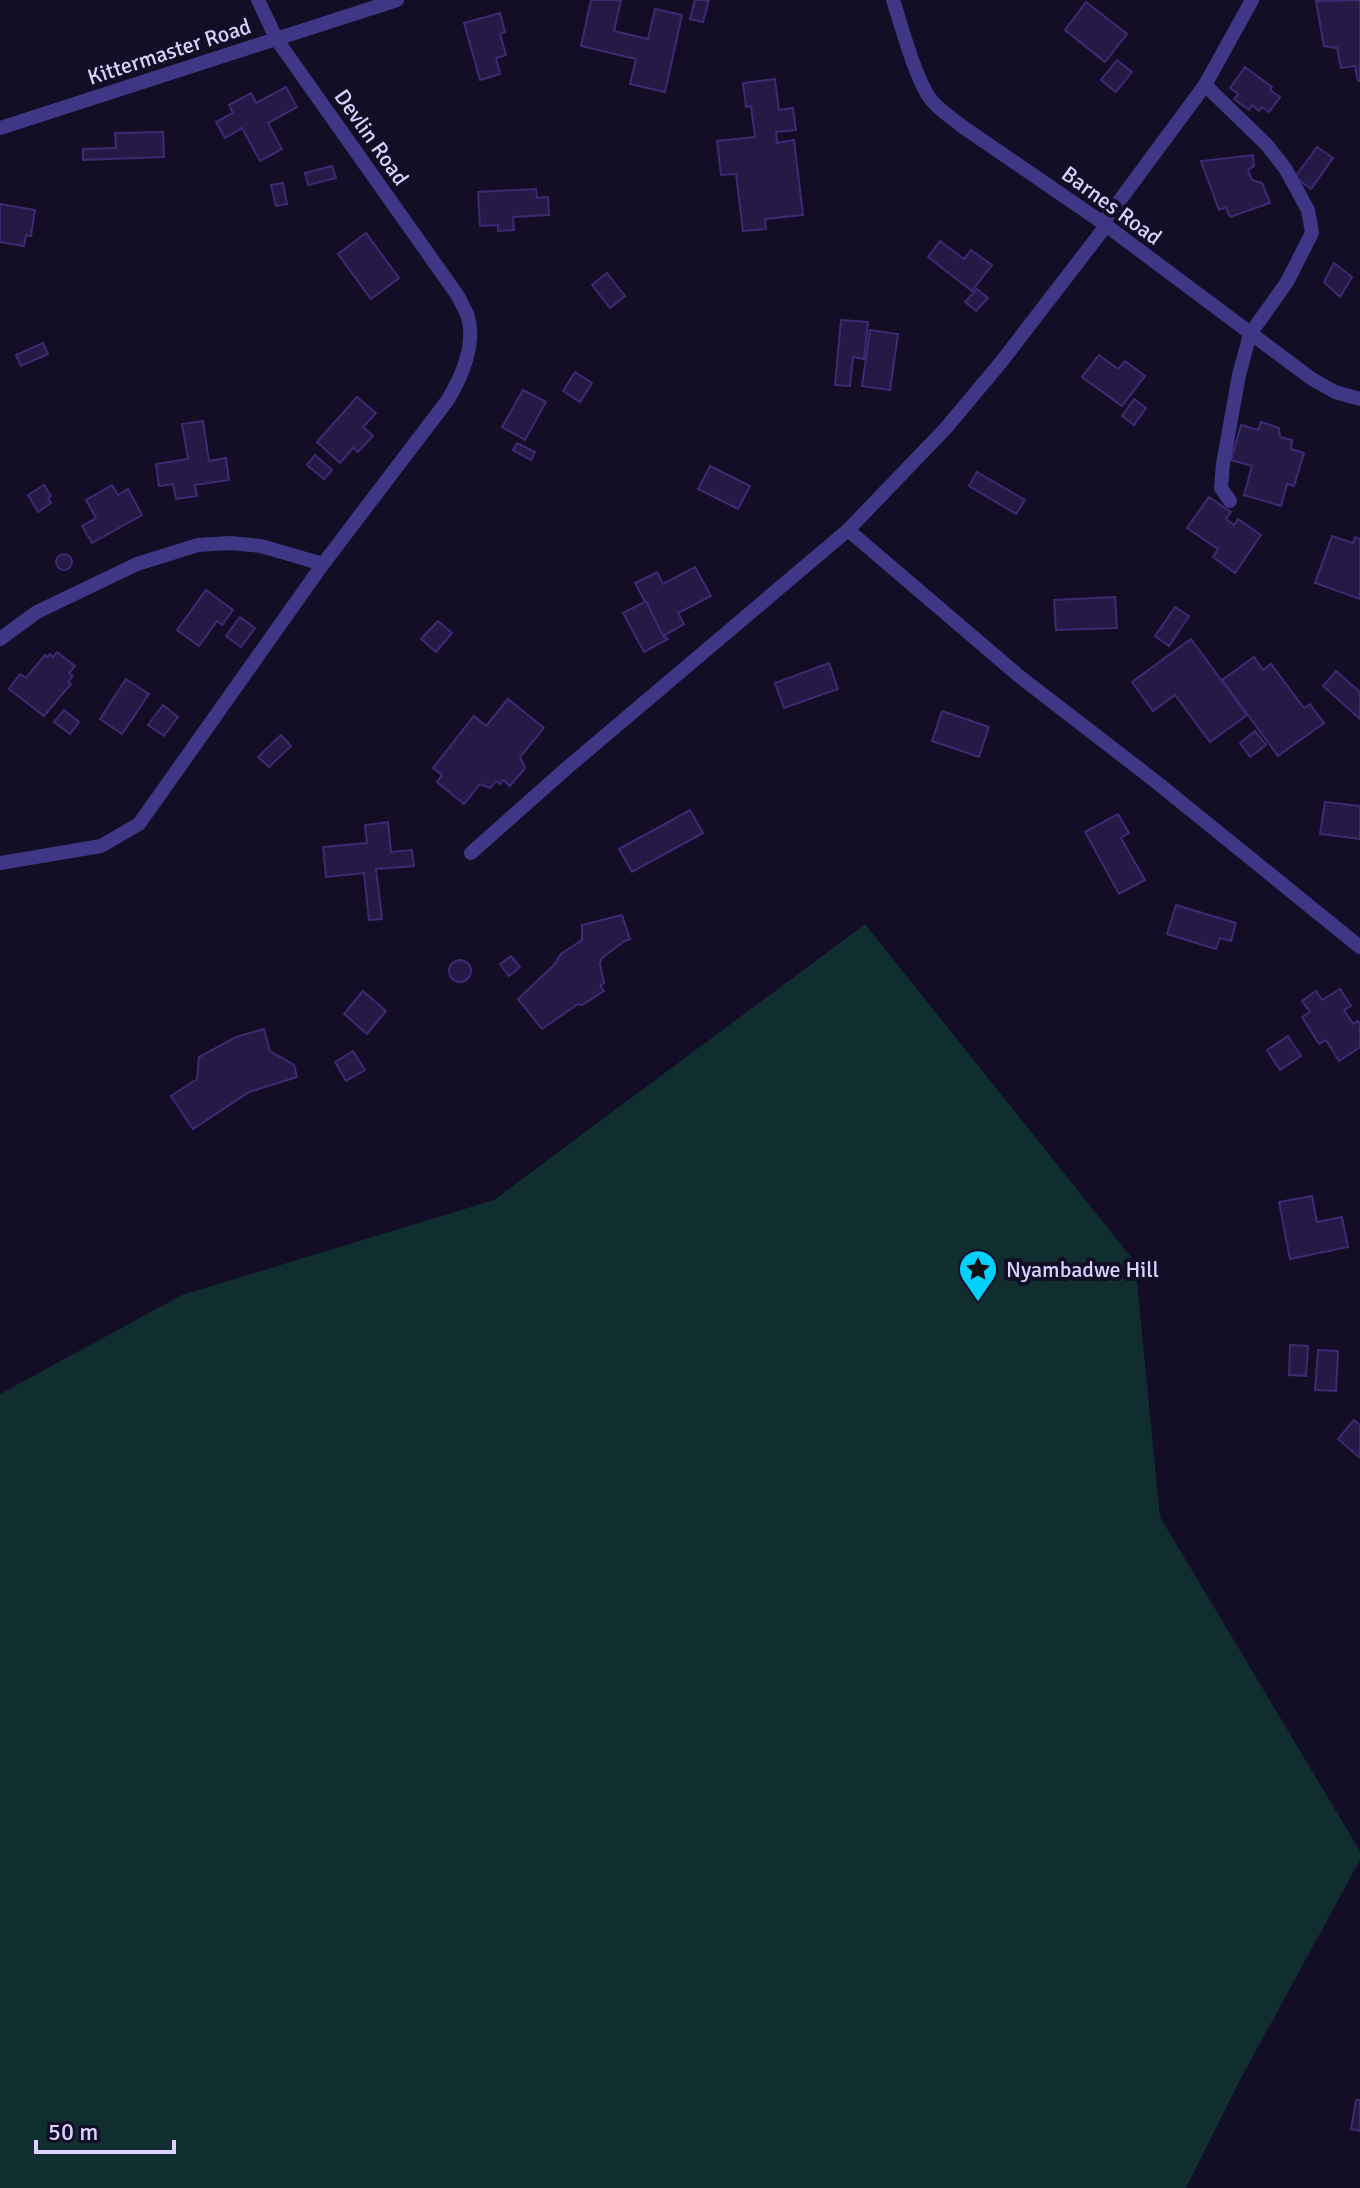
<svg xmlns="http://www.w3.org/2000/svg" width="1360" height="2188" viewBox="0 0 1360 2188" font-family="Signika,sans-serif">
  <style>
    .green { fill: #102e2f }
    .building { fill: #251946; stroke: #3e2a73; stroke-width: 2 }
    .lines { fill: none; stroke-linecap: round; stroke-linejoin: round }
    .minor { stroke: #3f3785; stroke-width: 14 }
    .labels { text-anchor: middle; stroke-width: 8; stroke-linejoin: round; paint-order: stroke }
    .street-label { font-size: 22px; fill: #dad1ff; stroke: #130d25 }
    .poi-label { font-size: 22px; fill: #dad1ff; stroke: #130d25; text-anchor: start }
  </style>
  <rect width="100%" height="100%" fill="#130d25"/>
  <path class="green" d="M865,924L1135,1262L1160,1517L1360,1851V1860L1240,2080L1186,2188H0V1394L182,1295L494,1200Z"/>
  <g class="building">
    <path d="M591,0H621L614,31L648,39L655,9L682,15L665,92L630,84L636,59L581,46Z"/>
    <path d="M695,0H709L703,22L690,19Z"/>
    <path d="M1360,0V81H1358L1355,66L1341,68L1337,48L1324,46L1316,1Z"/>
    <path d="M1086,2L1127,34L1105,62L1065,30Z"/>
    <path d="M500,13L505,32L500,34L506,55L496,58L500,74L480,80L464,23Z"/>
    <path d="M1117,60L1132,72L1116,92L1101,80Z"/>
    <path d="M1245,67L1272,87L1270,90L1280,97L1269,112L1262,107L1259,111L1252,105L1249,110L1234,99L1238,94L1230,88Z"/>
    <path d="M775,79L779,110L793,108L796,130L776,132L777,143L794,140L803,215L765,219L766,229L743,231L736,174L721,175L717,141L755,137L751,106L746,107L743,83Z"/>
    <path d="M286,87L297,107L268,123L282,149L260,161L242,128L225,138L216,122L233,113L229,105L251,93L256,103Z"/>
    <path d="M163,132L164,157L83,160V149L116,148L115,133Z"/>
    <path d="M1317,147L1333,158L1311,189L1295,177Z"/>
    <path d="M1253,155L1254,166L1248,170L1252,180L1262,183L1270,203L1230,217L1226,207L1219,210L1201,161Z"/>
    <path d="M332,166L336,178L308,185L305,173Z"/>
    <path d="M283,183L287,204L276,206L271,185Z"/>
    <path d="M536,189L537,198L548,197L549,215L513,217L514,230L498,231V225L480,226L478,192Z"/>
    <path d="M0,204L35,210L31,236L26,235L24,246L0,242Z"/>
    <path d="M366,233L399,278L371,299L338,254Z"/>
    <path d="M940,241L964,259L971,250L992,265L972,291L928,257Z"/>
    <path d="M1334,263L1352,277L1340,297L1324,282Z"/>
    <path d="M607,273L625,296L610,308L592,285Z"/>
    <path d="M977,289L988,298L976,311L965,302Z"/>
    <path d="M841,320L868,322L864,359L853,357L850,386L835,385Z"/>
    <path d="M870,330L898,334L890,390L862,386Z"/>
    <path d="M43,343L48,354L21,366L16,355Z"/>
    <path d="M1099,355L1118,369L1125,361L1145,376L1122,406L1082,377Z"/>
    <path d="M575,372L592,383L580,402L563,391Z"/>
    <path d="M523,390L546,402L525,440L502,427Z"/>
    <path d="M357,397L376,413L363,427L373,436L358,452L353,448L340,463L317,442Z"/>
    <path d="M1134,399L1146,408L1134,425L1122,416Z"/>
    <path d="M203,421L209,461L226,458L229,480L195,485L197,496L176,499L173,484L159,486L156,464L188,459L182,424Z"/>
    <path d="M1261,422L1279,428L1280,437L1292,440L1291,449L1304,453L1294,486L1287,484L1281,506L1244,495L1252,466L1231,460L1241,425L1258,430Z"/>
    <path d="M517,443L535,452L531,460L513,450Z"/>
    <path d="M315,455L332,470L324,479L307,465Z"/>
    <path d="M710,466L750,486L738,509L698,489Z"/>
    <path d="M977,472L1025,500L1016,514L969,486Z"/>
    <path d="M44,485L51,496L48,498L51,503L38,512L28,495Z"/>
    <path d="M112,485L118,495L128,489L142,515L92,543L82,526L96,518L86,500Z"/>
    <path d="M1209,497L1231,512L1226,519L1234,525L1238,519L1261,535L1235,573L1213,557L1218,549L1187,528Z"/>
    <path d="M1332,536L1353,543L1355,537L1360,539V599L1315,583Z"/>
    <circle cx="64" cy="562" r="8"/>
    <path d="M695,567L711,596L678,613L684,624L663,636L635,583L657,572L663,584Z"/>
    <path d="M206,590L233,610L222,625L217,621L199,646L177,630Z"/>
    <path d="M1115,597L1117,628L1056,630L1054,600Z"/>
    <path d="M646,601L663,636L668,639L644,652L623,613Z"/>
    <path d="M1175,607L1189,616L1169,646L1155,636Z"/>
    <path d="M240,617L255,628L241,647L226,636Z"/>
    <path d="M438,621L452,633L436,652L421,639Z"/>
    <path d="M1191,639L1247,715L1210,742L1175,695L1153,711L1132,682Z"/>
    <path d="M57,652L75,666L69,673L73,676L68,682L71,684L44,716L9,689L20,674L26,678L45,655L47,657L50,654L53,657Z"/>
    <path d="M1254,657L1263,670L1271,664L1304,708L1310,704L1324,723L1278,756L1222,680Z"/>
    <path d="M829,663L838,689L784,708L775,683Z"/>
    <path d="M1336,671L1360,692V719L1323,686Z"/>
    <path d="M126,679L149,694L122,734L100,719Z"/>
    <path d="M508,699L544,728L520,757L525,768L510,786L503,780L500,784L496,781L490,788L480,784L464,804L437,782L442,775L433,768L474,716L486,726Z"/>
    <path d="M163,705L178,717L164,736L148,725Z"/>
    <path d="M64,710L79,722L70,734L54,722Z"/>
    <path d="M942,711L989,727L979,757L932,741Z"/>
    <path d="M1255,731L1266,745L1250,757L1240,743Z"/>
    <path d="M281,735L291,746L269,767L258,757Z"/>
    <path d="M1325,802L1360,806V839L1320,834Z"/>
    <path d="M690,810L703,833L632,872L619,849Z"/>
    <path d="M1118,814L1129,833L1121,838L1145,880L1119,894L1085,832Z"/>
    <path d="M388,822L391,852L412,850L414,866L376,869L382,919L369,920L364,873L326,877L323,847L367,843L365,825Z"/>
    <path d="M1176,905L1236,923L1231,941L1220,938L1216,949L1167,934Z"/>
    <path d="M622,915L630,939L623,942L602,958L600,964L604,983L600,986L604,991L582,1005L578,1004L542,1029L518,999L554,965L561,954L582,940V925Z"/>
    <path d="M511,956L520,967L509,976L500,964Z"/>
    <circle cx="460" cy="971" r="11"/>
    <path d="M1340,989L1351,1006L1344,1010L1353,1024L1358,1021L1360,1024V1047L1339,1061L1326,1040L1319,1044L1302,1017L1310,1012L1302,1001L1316,991L1322,1000Z"/>
    <path d="M363,991L386,1011L367,1034L344,1014Z"/>
    <path d="M264,1029L270,1051L294,1065L297,1077L249,1092L193,1129L171,1096L197,1079L199,1057L236,1037Z"/>
    <path d="M1288,1036L1301,1056L1280,1070L1267,1050Z"/>
    <path d="M353,1051L365,1070L346,1081L335,1062Z"/>
    <path d="M1312,1196L1317,1222L1342,1217L1348,1247L1290,1259L1279,1202Z"/>
    <path d="M1290,1345L1308,1346L1306,1376L1289,1375Z"/>
    <path d="M1318,1350L1338,1351L1336,1391L1315,1390Z"/>
    <path d="M1354,1420L1360,1425V1458L1338,1439Z"/>
    <path d="M1356,2100H1360V2131L1351,2129Z"/>
  </g>
  <g class="lines">
    <g class="minor">
      <path d="M893,0C902,27 914,74 929,97C937,109 952,118 963,127L1103,223L1312,379L1335,392L1360,399"/>
      <path d="M1205,85L1267,145L1285,168L1308,210L1312,233L1287,282L1250,334L1239,375L1223,464L1221,488L1230,501"/>
      <path d="M0,128L397,0"/>
      <path d="M1103,223L1205,85L1252,0"/>
      <path d="M848,530L1019,676L1155,781L1360,947"/>
      <path d="M0,639L37,612L137,564L198,545L230,543L261,546L323,564"/>
      <path d="M471,853L568,767L848,530L946,428L1002,361L1105,227"/>
      <path d="M0,863L101,846L139,824L323,564L447,401C462,377 477,342 467,314C464,308 461,302 458,296L277,40L258,0"/>
    </g>
  </g>
  <defs>
    <symbol id="sight-pin" viewBox="-11 -11 22 30"><path d="M0 17L-7.5 6A9.5 9.5 0 1 1 7.5 6Z" fill="#00d1fc" stroke="#130d25"/><path d="M0-6L1.8-2.2L6-1.7L2.9 1.2L3.7 5.4L0 3.3L-3.7 5.4L-2.9 1.2L-6-1.7L-1.8-2.2Z" fill="#111"/></symbol>
  </defs>
  <g fill-rule="evenodd">
    <use href="#sight-pin" x="956" y="1247" width="44" height="60"/>
  </g>
  <g class="labels">
    <g class="street-label">
      <text transform="translate(169 51) rotate(-18)" y="8">Kittermaster Road</text>
      <text transform="translate(372 137) rotate(55)" y="8">Devlin Road</text>
      <text transform="translate(1112 205) rotate(36)" y="8">Barnes Road</text>
    </g>
    <g class="poi-label">
      <text x="1006" y="1277">Nyambadwe Hill</text>
    </g>
  </g>
  <path d="M36 2140v12h138v-12" fill="none" stroke="#dad1ff" stroke-width="4"/>
  <text x="48" y="2140" font-size="24" fill="#dad1ff" stroke="#130d25" stroke-width="6" paint-order="stroke">50 m</text>
</svg>
